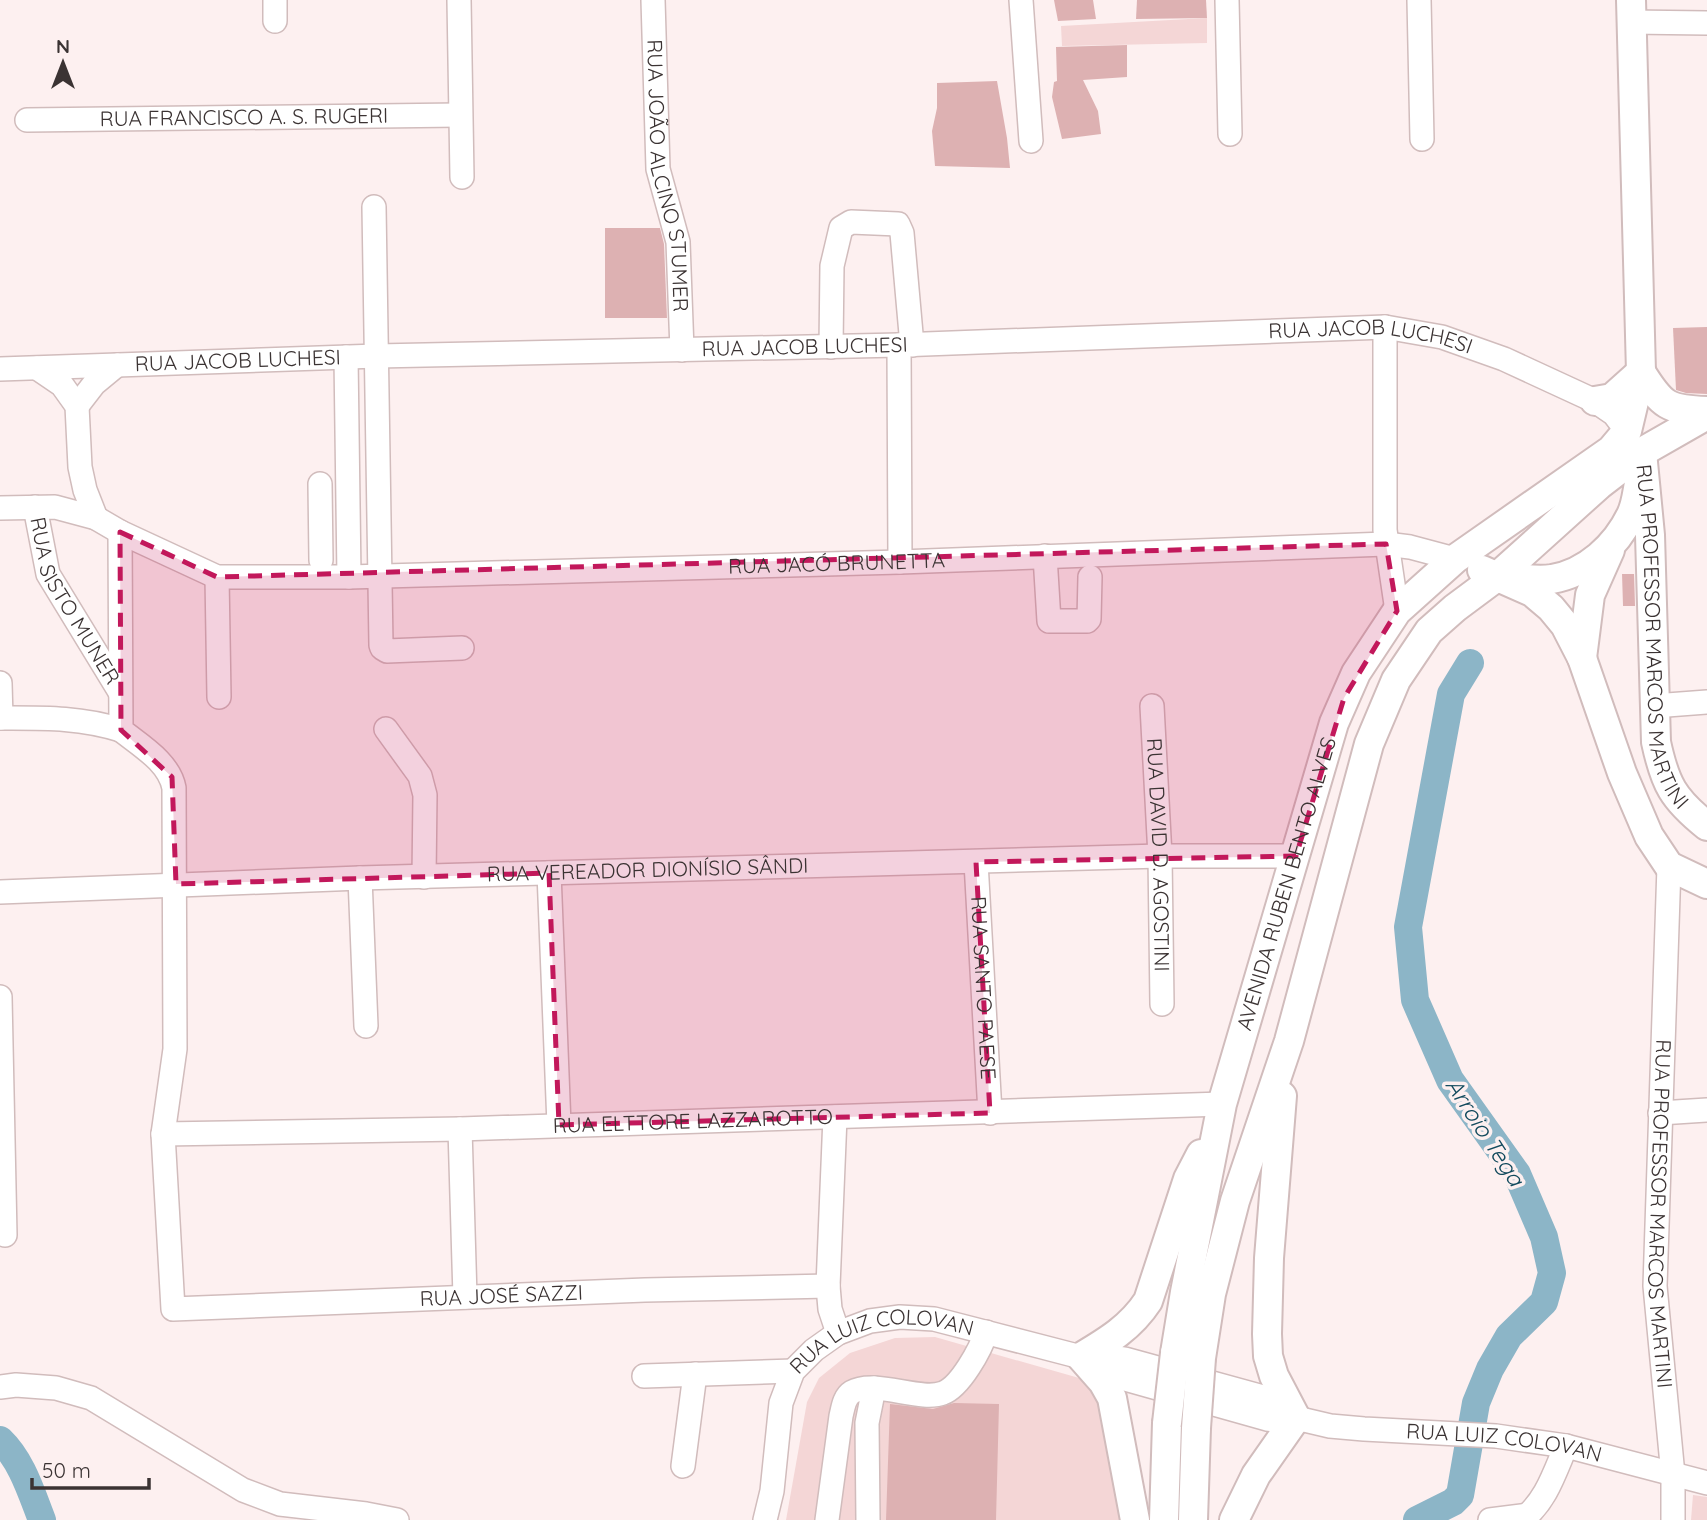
<svg xmlns="http://www.w3.org/2000/svg" width="1707" height="1520" viewBox="0 0 1707 1520" font-family="Quicksand,sans-serif">
  <style>
    .green { fill: #f4d6d6 }
    .lines { fill: none; stroke-linecap: round; stroke-linejoin: round }
    .river { stroke: #8cb5c7; stroke-width: 28 }
    .building { fill: #ddb1b2 }
    .minor-casing { stroke: #d1bcbc; stroke-width: 26 }
    .major-casing { stroke: #d1bcbc; stroke-width: 32 }
    .minor { stroke: #fff; stroke-width: 23 }
    .major { stroke: #fff; stroke-width: 28 }
    .major-bridge-casing { stroke: #d1bcbc; stroke-width: 32; stroke-linecap: butt }
    .major-bridge { stroke: #fff; stroke-width: 28 }
    .marked { fill: #c2185b; fill-opacity: 0.2; stroke: #c2185b; stroke-width: 5; stroke-dasharray: 14 9; stroke-linejoin: round }
    .labels { text-anchor: middle; stroke-width: 7; stroke-linejoin: round; paint-order: stroke }
    .street-label { font-size: 21px; fill: #3b3333; stroke: #fdf0f0 }
    .water-label { font-size: 23px; font-style: italic; fill: #124a5d; stroke: #fdf0f0 }
  </style>
  <rect width="100%" height="100%" fill="#fdf0f0"/>
  <g class="green">
    <path d="M1207,18V43L1062,46L1061,26Z"/>
    <path d="M935,1337L1086,1380L1104,1396L1126,1520H786L807,1402L819,1378L850,1353L895,1338Z"/>
    <path d="M1693,1495L1707,1497V1520H1691Z"/>
  </g>
  <g class="lines">
    <g class="river">
      <path d="M0,1440C22,1461 31,1492 42,1520"/>
      <path d="M1417,1520L1453,1502L1460,1495L1476,1403L1490,1369L1509,1336L1544,1302L1552,1273L1544,1237L1517,1174L1450,1080L1415,1000L1408,927L1451,694L1470,663"/>
    </g>
  </g>
  <g class="building">
    <path d="M1054,0H1093L1096,19L1058,21Z"/>
    <path d="M1137,0H1206L1207,18L1136,19Z"/>
    <path d="M1127,45V77L1083,80L1098,111L1101,134L1062,139L1052,97L1054,82L1057,81L1056,47Z"/>
    <path d="M997,81L1007,138L1010,168L935,166L932,131L937,108V83Z"/>
    <path d="M605,228H660L664,244L667,318H605Z"/>
    <path d="M1707,327V394L1686,393L1676,390L1673,328Z"/>
    <path d="M1622,574H1634L1635,606H1623Z"/>
    <path d="M954,1403L999,1404L996,1520H886L890,1404L933,1409Z"/>
  </g>
  <g class="lines">
    <defs>
      <g id="minor">
        <path d="M275,0V21"/>
        <path d="M459,0L462,177"/>
        <path id="s1" d="M653,0L658,169L678,242L682,350"/>
        <path d="M1021,0L1031,141"/>
        <path d="M1227,0L1230,134"/>
        <path d="M1419,0L1422,139"/>
        <path d="M1630,22L1707,23"/>
        <path id="s2" d="M27,120L460,115"/>
        <path d="M374,207L381,645L382,648L387,651L462,648"/>
        <path d="M1385,327V530L1397,611"/>
        <path d="M899,345L900,562"/>
        <path d="M831,347L832,266L841,228L851,222L898,224L902,233L912,345"/>
        <path d="M346,357L349,577"/>
        <path d="M37,368L62,385L77,406L80,467L85,490L96,518"/>
        <path id="s3" d="M0,369L377,356L899,345L1385,327L1442,337L1504,359L1595,401L1614,414L1627,431"/>
        <path d="M77,406L94,384L117,365"/>
        <path d="M320,484L321,560"/>
        <path id="s4" d="M35,507L48,574L120,692"/>
        <path id="s5" d="M0,508L55,507L96,518L120,532L217,577H349L900,562L1386,544L1410,547L1455,559"/>
        <path id="s6" d="M120,532L121,730C141,746 169,762 174,788L175,1049L163,1134L173,1309L645,1290L828,1286"/>
        <path d="M1045,556L1049,621H1087L1089,619L1090,577"/>
        <path d="M217,577L219,697"/>
        <path d="M0,683L1,718"/>
        <path id="s7" d="M1152,706L1160,856L1162,1004"/>
        <path d="M1654,706L1707,702"/>
        <path d="M0,718C43,718 80,717 121,730"/>
        <path d="M386,729L420,776L425,795L424,877"/>
        <path id="s8" d="M976,862L990,1113"/>
        <path id="s9" d="M1669,866L1655,1286L1673,1475V1520"/>
        <path d="M549,873L559,1125"/>
        <path d="M360,878L366,1026"/>
        <path id="s10" d="M0,892L360,878L1160,856H1296"/>
        <path d="M0,997L5,1235"/>
        <path d="M1660,1113L1707,1110"/>
        <path d="M835,1117L828,1286L830,1309L838,1333"/>
        <path d="M460,1129L465,1297"/>
        <path id="s11" d="M163,1134L460,1129L1222,1104"/>
        <path d="M1084,1357L1105,1356L1125,1359L1270,1399L1283,1406L1294,1416"/>
        <path d="M644,1376L793,1371"/>
        <path d="M0,1387L16,1385L56,1388L91,1398L243,1490L280,1504L366,1514L397,1520"/>
        <path d="M683,1466L695,1374"/>
        <path id="s12" d="M765,1520L772,1491L781,1403L793,1371L814,1350L838,1333L870,1321L900,1317L934,1319L1081,1357L1125,1379L1267,1419L1282,1421L1296,1418L1330,1426L1364,1429L1496,1436L1566,1446L1707,1483"/>
        <path d="M827,1520L841,1416C843,1408 844,1397 852,1392C875,1379 920,1402 943,1393C960,1387 981,1349 986,1332"/>
        <path d="M868,1520L867,1423L874,1388"/>
        <path d="M1490,1520L1528,1515"/>
        <path d="M1522,1520C1546,1501 1554,1474 1566,1446"/>
      </g>
      <g id="major">
        <path d="M1641,372C1662,406 1668,410 1707,411"/>
        <path d="M1595,401L1612,398L1641,372"/>
        <path id="s13" d="M1642,452L1650,535L1656,742C1665,784 1673,799 1707,826"/>
        <path d="M1482,570L1532,592L1551,608L1565,625L1582,658L1622,773L1649,836L1669,866L1707,884"/>
        <path d="M1508,577C1523,579 1537,581 1552,579C1587,573 1616,546 1631,515C1636,505 1637,493 1639,483"/>
        <path d="M1582,658L1590,595L1610,550"/>
        <path id="s14" d="M1175,1353L1185,1292L1222,1104L1334,723L1356,673L1397,611L1455,559L1611,450L1627,431L1641,372L1631,0"/>
        <path d="M1201,1358L1211,1294L1235,1201L1289,1041L1369,744L1396,680L1429,631L1455,608L1498,576L1599,485L1642,452L1707,415"/>
        <path d="M1135,1520L1112,1398L1103,1382L1081,1357C1108,1341 1131,1327 1148,1301L1188,1179L1201,1154"/>
        <path d="M1164,1520L1167,1423"/>
        <path d="M1193,1520L1196,1428"/>
        <path d="M1234,1520L1256,1475L1296,1418L1274,1376L1268,1356L1267,1334L1269,1258L1282,1096"/>
      </g>
    </defs>
    <use href="#minor" class="minor-casing"/>
    <use href="#major" class="major-casing"/>
    <use href="#minor" class="minor"/>
    <use href="#major" class="major"/>
    <defs>
      <g id="major-bridge">
        <path d="M1167,1423L1175,1353"/>
        <path d="M1196,1428L1201,1358"/>
      </g>
    </defs>
    <use href="#major-bridge" class="major-bridge-casing"/>
    <use href="#major-bridge" class="major-bridge"/>
  </g>
  <path class="marked" d="M120,532L217,577L1386,544L1397,611L1344,698L1296,856L976,862L990,1113L559,1125L549,873L176,884L172,777L121,730Z"/>
  <g class="labels">
    <g class="street-label">
      <text dy="7" stroke="none"><textPath href="#s2" startOffset="217">RUA FRANCISCO A. S. RUGERI</textPath></text>
      <text dy="7" stroke="none"><textPath href="#s1" startOffset="177">RUA JOÃO ALCINO STUMER</textPath></text>
      <text dy="7" stroke="none"><textPath href="#s3" startOffset="1372">RUA JACOB LUCHESI</textPath></text>
      <text dy="7" stroke="none"><textPath href="#s3" startOffset="805">RUA JACOB LUCHESI</textPath></text>
      <text dy="7" stroke="none"><textPath href="#s3" startOffset="238">RUA JACOB LUCHESI</textPath></text>
      <text dy="7" stroke="none"><textPath href="#s5" startOffset="852">RUA JACÓ BRUNETTA</textPath></text>
      <text dy="7" stroke="none"><textPath href="#s4" startOffset="103">RUA SISTO MUNER</textPath></text>
      <text dy="7" stroke="none"><textPath href="#s13" startOffset="187">RUA PROFESSOR MARCOS MARTINI</textPath></text>
      <text dy="7" stroke="none"><textPath href="#s7" startOffset="149">RUA DAVID D. AGOSTINI</textPath></text>
      <text dy="7" stroke="none"><textPath href="#s10" startOffset="648">RUA VEREADOR DIONÍSIO SÂNDI</textPath></text>
      <text dy="7" stroke="none"><textPath href="#s14" startOffset="483">AVENIDA RUBEN BENTO ALVES</textPath></text>
      <text dy="7" stroke="none"><textPath href="#s8" startOffset="126">RUA SANTO PAESE</textPath></text>
      <text dy="7" stroke="none"><textPath href="#s11" startOffset="530">RUA ELTTORE LAZZAROTTO</textPath></text>
      <text dy="7" stroke="none"><textPath href="#s9" startOffset="348">RUA PROFESSOR MARCOS MARTINI</textPath></text>
      <text dy="7" stroke="none"><textPath href="#s6" startOffset="1129">RUA JOSÉ SAZZI</textPath></text>
      <text dy="7" stroke="none"><textPath href="#s12" startOffset="252">RUA LUIZ COLOVAN</textPath></text>
      <text dy="7" stroke="none"><textPath href="#s12" startOffset="898">RUA LUIZ COLOVAN</textPath></text>
    </g>
    <g class="water-label">
      <text transform="translate(1485 1132) rotate(57)" y="8">Arroio Tega</text>
    </g>
  </g>
  <g transform="translate(63 63)" stroke="#fdf0f0" stroke-width="5" paint-order="stroke">
  <path d="M0-5L12 26L0 18L-12 26Z" fill="#3b3333"/>
  <text y="-10" font-size="19" font-weight="bold" text-anchor="middle" fill="#3b3333">N</text>
  </g>
  <path d="M32 1478v10h117v-10" fill="none" stroke="#3b3333" stroke-width="3.5"/>
  <text x="42" y="1478" font-size="21" fill="#3b3333" stroke="#fdf0f0" stroke-width="5" paint-order="stroke">50 m</text>
</svg>
